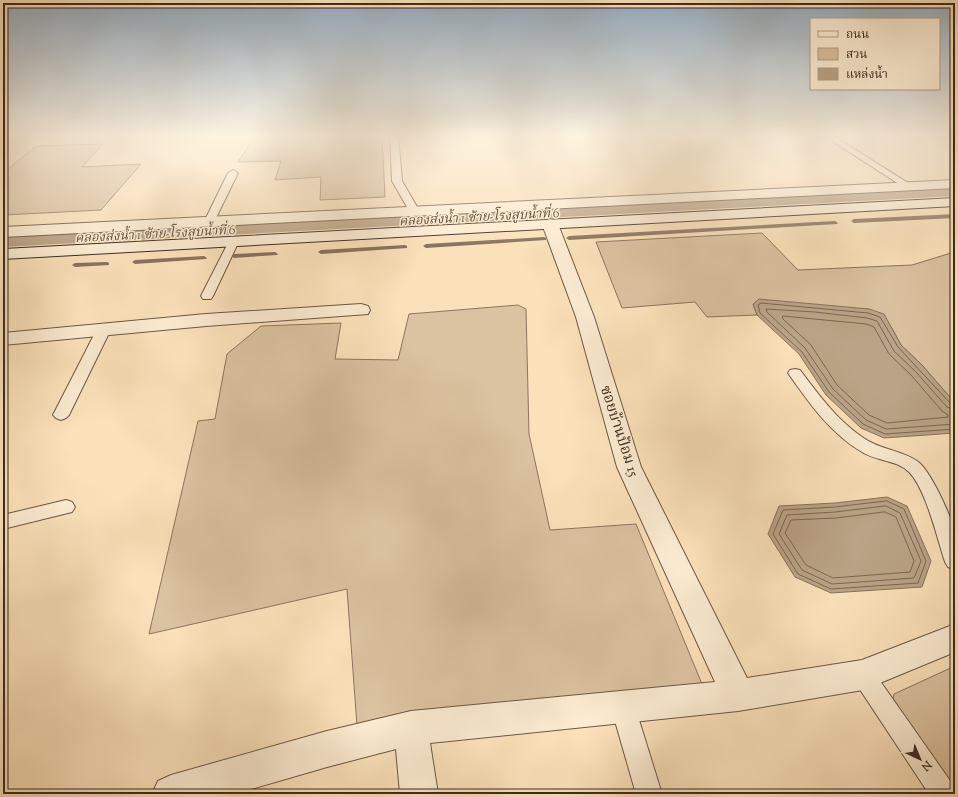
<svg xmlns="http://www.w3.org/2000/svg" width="958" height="797" viewBox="0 0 958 797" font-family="'Sorts Mill Goudy','Noto Serif Thai',serif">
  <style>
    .green { fill: #dbc2a0; stroke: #8c7660 }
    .water { fill: #baa386; stroke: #88735e }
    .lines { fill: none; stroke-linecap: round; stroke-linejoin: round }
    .shore { stroke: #7b6754; stroke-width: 1 }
    .stream { fill: #88735e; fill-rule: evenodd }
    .canal { fill: #baa386; fill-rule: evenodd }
    .lane-casing { stroke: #6c5847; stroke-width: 2 }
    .street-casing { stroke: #6c5847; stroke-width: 2 }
    .secondary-casing { stroke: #3c2b21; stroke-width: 2 }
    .lane { fill: #fcecd2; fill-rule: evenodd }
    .street { fill: #fcecd2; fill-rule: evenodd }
    .secondary { fill: #fcecd2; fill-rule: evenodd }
    .labels { text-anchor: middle; stroke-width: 3; stroke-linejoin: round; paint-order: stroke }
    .far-water-label { font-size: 13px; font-style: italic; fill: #624f3f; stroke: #fcecd2 }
    .street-label { font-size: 15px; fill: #3c2b21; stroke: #fcecd2 }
  </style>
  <rect width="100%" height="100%" fill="#fbe1ba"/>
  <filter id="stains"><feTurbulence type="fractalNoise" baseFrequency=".005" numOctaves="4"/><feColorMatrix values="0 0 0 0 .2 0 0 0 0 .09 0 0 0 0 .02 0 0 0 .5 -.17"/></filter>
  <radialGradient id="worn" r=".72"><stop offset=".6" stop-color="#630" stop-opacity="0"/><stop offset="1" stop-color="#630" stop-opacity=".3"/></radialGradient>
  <g class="green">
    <path d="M321,135H382L385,197L320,200L321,177L275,180L281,161L238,162L254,138L321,136Z"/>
    <path d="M103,144L82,167L141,164L101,210L3,215V173L36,146Z"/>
    <path d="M762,233L798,270L912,265L951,253L955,247V403L922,365L901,345L892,328L869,309L753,304L757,315L707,317L695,302L622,308L596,242Z"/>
    <path d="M518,305L526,309L529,434L550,530L636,524L702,684L357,726L347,589L149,634L198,421L215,419L227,354L261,326L341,323L335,359L398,360L409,314Z"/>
    <path d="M955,666V794L890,715L894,694Z"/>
  </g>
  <g class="water">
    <path d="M759,299L869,309L884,314L901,345L922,365L955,403V433L884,438L861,428L826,395L799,354L757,315L753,304Z"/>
    <path d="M887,497L907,506L931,561L922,587L831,593L795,577L768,534L779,506L835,503Z"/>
  </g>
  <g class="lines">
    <g class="shore">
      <path d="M783,316L866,324L874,327L889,354L911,375L942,411L948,415V417L887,423L869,415L837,385L811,345L783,319Z"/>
      <path d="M955,405L950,403L898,347L880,317L868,313L761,303L758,305L760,313L802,352L829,392L863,424L885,434L955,429"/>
      <path d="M955,410L947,407L915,371L894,351L877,321L867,318L815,312L766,309L767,312L805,348L833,389L866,420L886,429L955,424"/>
      <path d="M887,501L904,509L926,561L918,583L831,589L798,574L773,534L783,510L835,507Z"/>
      <path d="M886,506L900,513L921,561L914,578L832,584L802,570L779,534L787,515L835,512Z"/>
      <path d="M885,512L896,517L914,561L910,572L833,578L806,565L785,533L791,520L836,518Z"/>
    </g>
    <g class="stream">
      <path d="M955,214V218L854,223L851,221L854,219Z"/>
      <path d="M835,221L838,223L837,224L569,240L566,238L569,236Z"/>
      <path d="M544,237L546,238V240L426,248L423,246L426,244Z"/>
      <path d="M405,245L407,246V248L321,254L318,252L321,250Z"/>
      <path d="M275,252L278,254L277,255L234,258L231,256L234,254Z"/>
      <path d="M204,256L207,258L206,259L135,264L132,262L135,260Z"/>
      <path d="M107,262L109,263V265L75,267L72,265L75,263Z"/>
    </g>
    <path class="canal" d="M955,186V196L3,247V235Z"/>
    <defs>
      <g id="lane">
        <path d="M390,135H398L402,181L420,212L419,214H411L392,181Z"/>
        <path d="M823,135H832L913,186L911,188H905Z"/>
        <path d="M233,170L238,173L214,222L209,225L205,224L204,222L228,173Z"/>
        <path d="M234,238L239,241L213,296L211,299H203L201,296L229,241Z"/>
        <path d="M104,325L109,326L111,329L69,415L66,418L61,420L56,418L53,415L97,329L99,326Z"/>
        <path d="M795,369L800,370C818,394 836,419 862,437C880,450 901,450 917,461C930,469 954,521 955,536C956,547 955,559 955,570L948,567L945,562C937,538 926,489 909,472C897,460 876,461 862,452C830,433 809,403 788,373L790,370Z"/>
        <path d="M66,500L72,502L75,507L72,512L3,529V515Z"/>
        <path d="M863,665L871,668L953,785L955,794H929L855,682L852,675L855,668Z"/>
        <path d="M623,696L631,699L635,707L662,794H636L611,707L615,699Z"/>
      </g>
      <g id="street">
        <path d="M955,180V188L3,237V227Z"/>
        <path d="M550,219L555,221L558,224L594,317L641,467L747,678L862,660L955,624V652L863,690L738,711L430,743L438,794H400L396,749L327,767L234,794H152L158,781L171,775L327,731L411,711L715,682L617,467L576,317L542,224L545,221Z"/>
        <path d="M361,304L368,306L370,310L368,314L206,326L3,345V333L206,314Z"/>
      </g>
      <path id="secondary" d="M955,198V206L3,259V249Z"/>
    </defs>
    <use href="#lane" class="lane-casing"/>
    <use href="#street" class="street-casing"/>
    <use href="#secondary" class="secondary-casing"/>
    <use href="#lane" class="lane"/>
    <use href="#street" class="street"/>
    <use href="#secondary" class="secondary"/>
  </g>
  <linearGradient id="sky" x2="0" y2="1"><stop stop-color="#95adc1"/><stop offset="0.55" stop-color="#fdf2e0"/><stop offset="1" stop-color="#fdf2e0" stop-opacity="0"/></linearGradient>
  <rect width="958" height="246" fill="url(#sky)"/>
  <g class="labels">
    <g class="far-water-label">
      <text transform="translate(479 216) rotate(-3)" y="5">คลองส่งน้ำ 1 ซ้าย-โรงสูบน้ำที่ 6</text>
      <text transform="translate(155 233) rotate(-3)" y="5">คลองส่งน้ำ 1 ซ้าย-โรงสูบน้ำที่ 6</text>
    </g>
    <g class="street-label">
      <text transform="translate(620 431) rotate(72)" y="5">ซอยบ้านป้อม 15</text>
    </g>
  </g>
  <rect width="958" height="797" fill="none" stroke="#fbe1ba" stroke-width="16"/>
  <rect x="4" y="4" width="950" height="789" fill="none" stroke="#3c2b21" stroke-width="2"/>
  <rect x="8" y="8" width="942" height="781" fill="none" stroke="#3c2b21"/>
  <rect x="810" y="18" width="130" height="72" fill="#fcecd2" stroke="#af9f8b"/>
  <rect x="818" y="31" width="20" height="6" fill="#fcecd2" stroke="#af9f8b"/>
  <text x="846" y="38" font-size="12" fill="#3c2b21">ถนน</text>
  <rect x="818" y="48" width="20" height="12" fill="#dbc2a0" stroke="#af9f8b"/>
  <text x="846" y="58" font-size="12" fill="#3c2b21">สวน</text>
  <rect x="818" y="68" width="20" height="12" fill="#baa386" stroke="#af9f8b"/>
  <text x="846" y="78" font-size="12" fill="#3c2b21">แหล่งน้ำ</text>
  <g transform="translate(920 759) rotate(136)" stroke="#fcecd2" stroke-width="3" paint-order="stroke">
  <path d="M0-3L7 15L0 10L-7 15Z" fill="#3c2b21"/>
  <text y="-6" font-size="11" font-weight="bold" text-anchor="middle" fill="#3c2b21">N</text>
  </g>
  <rect width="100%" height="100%" filter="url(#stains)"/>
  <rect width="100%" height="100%" fill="url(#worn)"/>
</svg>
